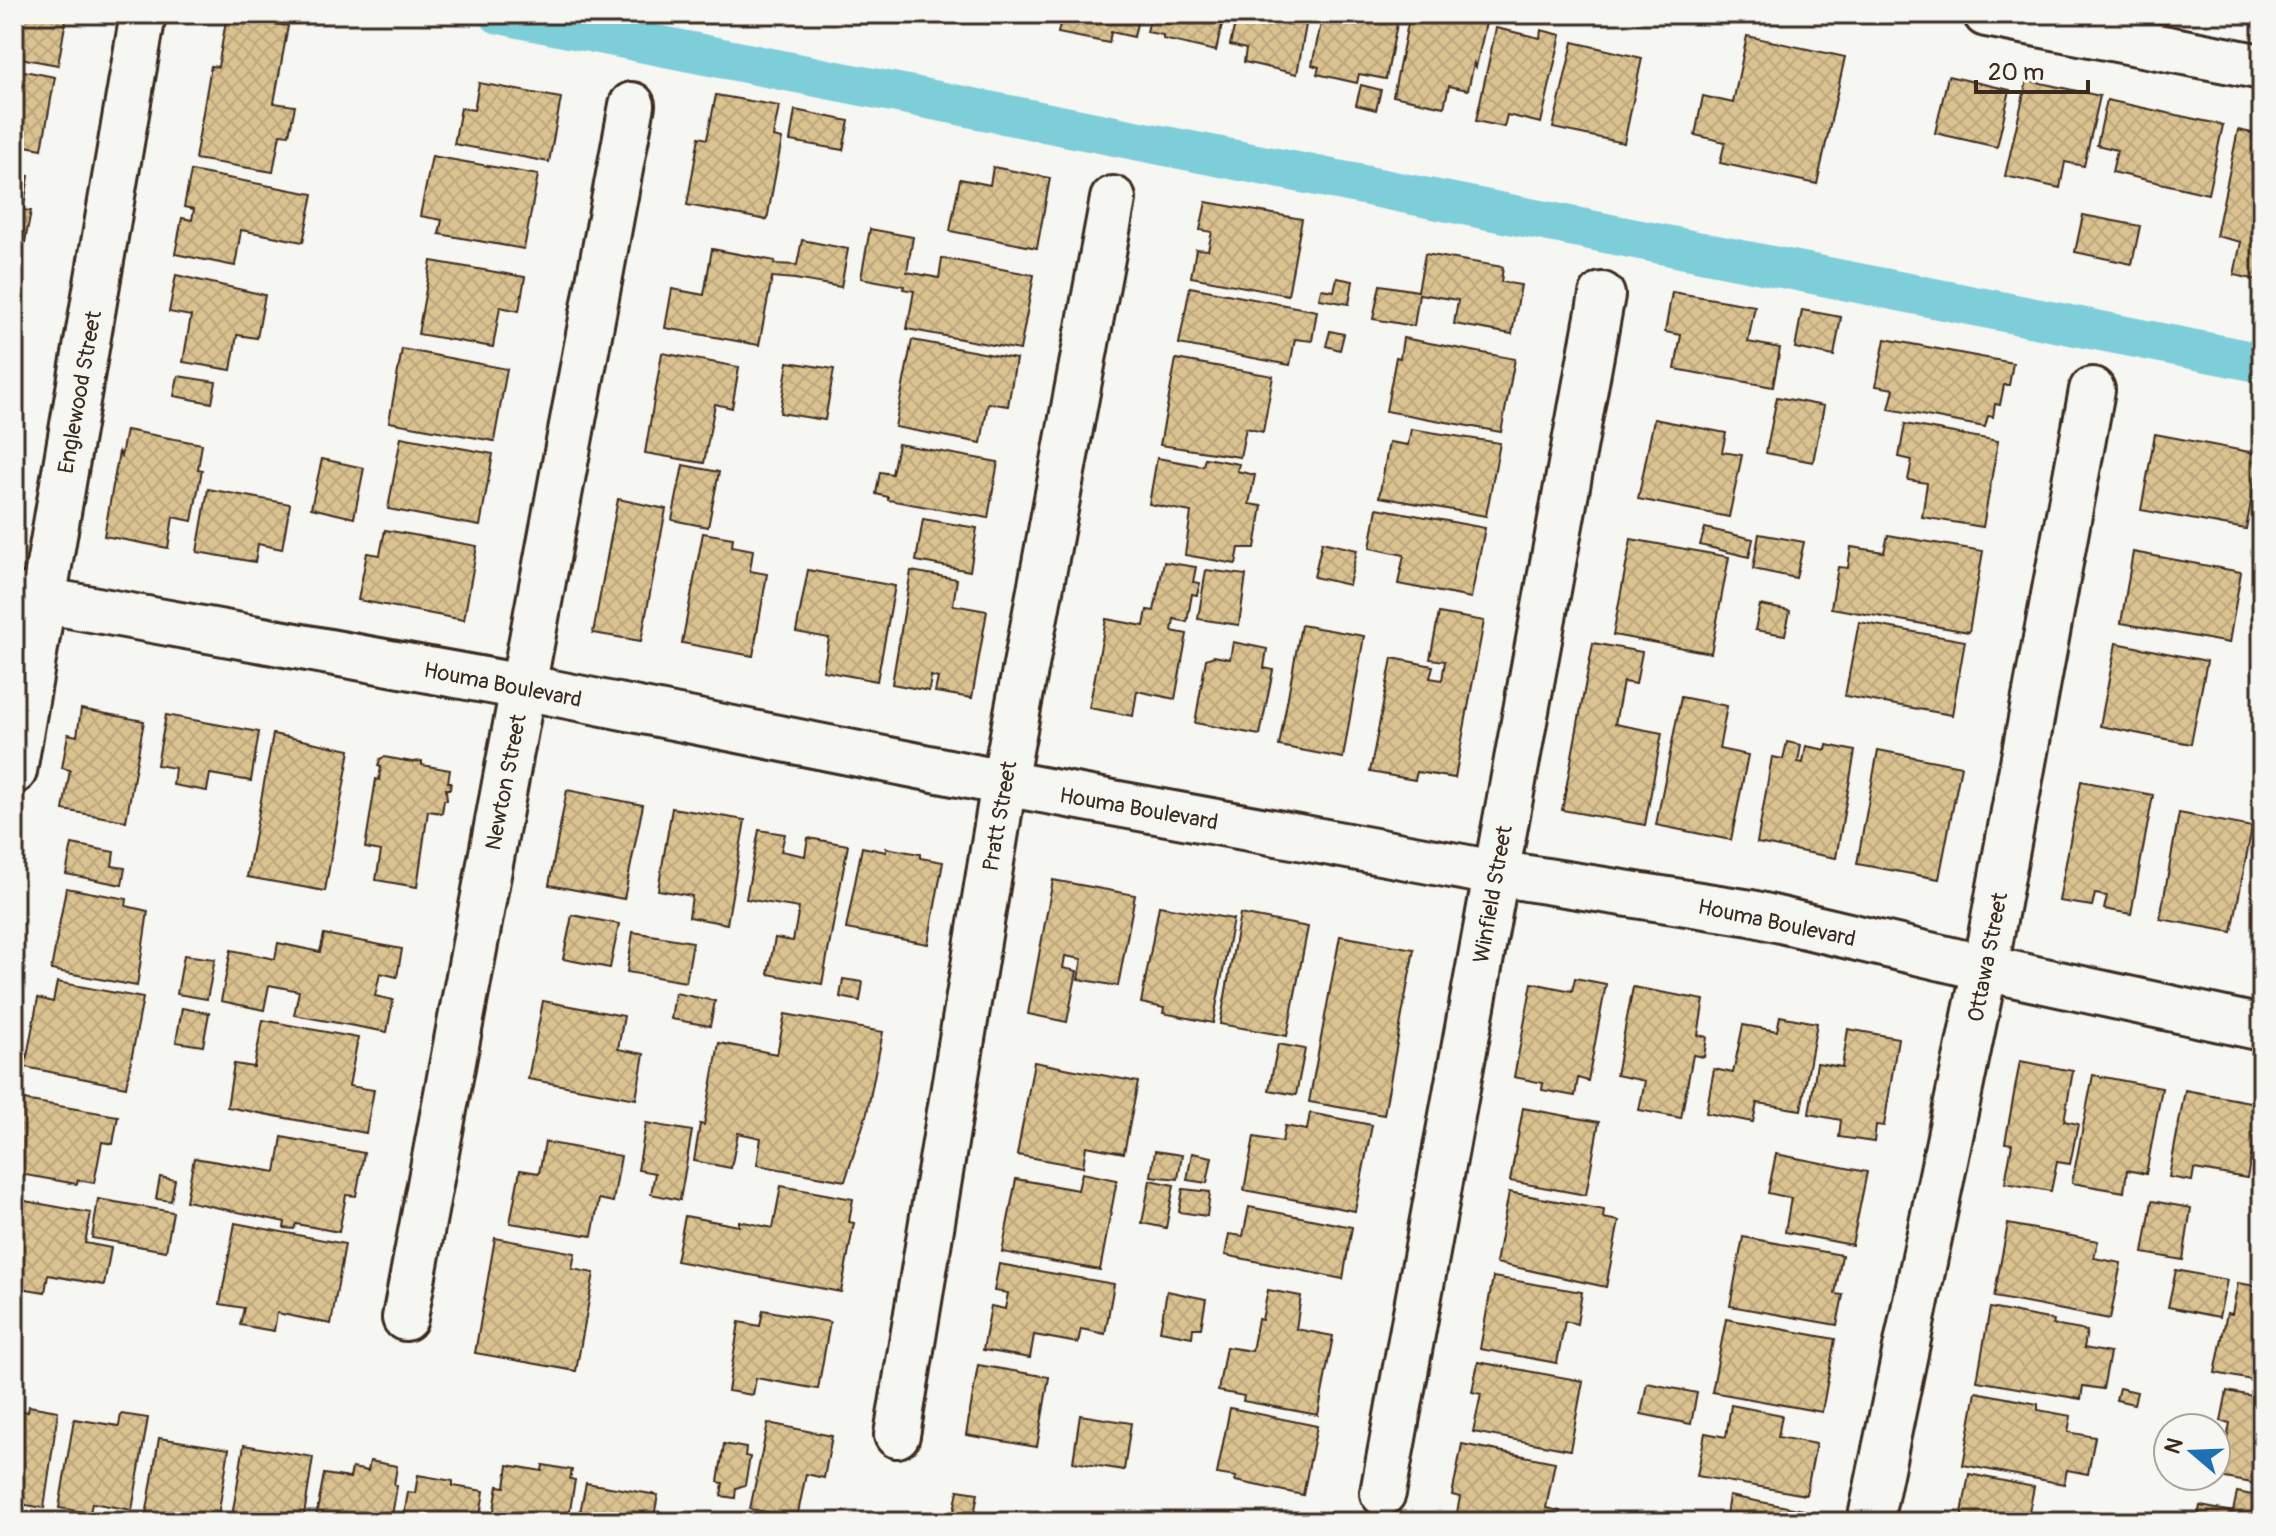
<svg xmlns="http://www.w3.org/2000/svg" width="2276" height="1536" viewBox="0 0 2276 1536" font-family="Pangolin,sans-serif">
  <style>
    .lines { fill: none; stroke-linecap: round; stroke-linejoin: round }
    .canal { stroke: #7eced9; stroke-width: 40 }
    .building { fill: url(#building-cross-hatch); stroke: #3b2a1e; stroke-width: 2 }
    .minor-casing { stroke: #3b2a1e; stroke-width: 50 }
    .minor { stroke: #f6f6f2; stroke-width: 44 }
    .labels { text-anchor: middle; stroke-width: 6; stroke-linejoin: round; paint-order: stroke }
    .street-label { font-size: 22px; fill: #3b2a1e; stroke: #f6f6f2 }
  </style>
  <defs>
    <pattern id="building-cross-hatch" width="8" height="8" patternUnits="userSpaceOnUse" patternTransform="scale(2)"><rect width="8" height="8" fill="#dbc291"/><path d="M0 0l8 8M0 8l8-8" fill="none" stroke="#bda77d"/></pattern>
  </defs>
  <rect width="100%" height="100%" fill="#f6f6f2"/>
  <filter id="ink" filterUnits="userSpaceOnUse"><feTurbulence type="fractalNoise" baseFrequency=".0125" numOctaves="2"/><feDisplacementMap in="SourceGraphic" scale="16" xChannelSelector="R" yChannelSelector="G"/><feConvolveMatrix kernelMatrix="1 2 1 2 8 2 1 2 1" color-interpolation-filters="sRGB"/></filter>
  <g filter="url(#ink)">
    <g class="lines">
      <path class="canal" d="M499,14L2262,363"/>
    </g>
    <g class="building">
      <path d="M14,14H67L58,65L14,57Z"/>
      <path d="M1062,14H1139L1134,37L1111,32L1109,43L1058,33Z"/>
      <path d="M1151,14H1221L1224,16L1216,51L1163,39V35L1147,32Z"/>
      <path d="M1237,14H1308L1297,74L1244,62L1246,49L1230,45Z"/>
      <path d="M1323,14H1399L1386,79L1359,74L1357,83L1317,74L1319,67L1312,65Z"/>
      <path d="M1410,14H1431L1486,23L1476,67L1474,63L1468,90L1449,86L1444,107L1393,96Z"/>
      <path d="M227,15L288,26L274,103L295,106L289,135L280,134L273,172L195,159L211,66L218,67Z"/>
      <path d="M1496,28L1540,38L1541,30L1561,35L1541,123L1507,115L1504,127L1476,121Z"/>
      <path d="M1747,36L1845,57L1817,184L1720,163L1725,142L1695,135L1703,96L1733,103Z"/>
      <path d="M1573,42L1642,58L1624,143L1553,128Z"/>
      <path d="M14,69L55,77L42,149L14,144Z"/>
      <path d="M1948,76L2010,90L1997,147L1935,133Z"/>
      <path d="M2027,80L2100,96L2084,166L2065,162L2060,188L2005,176Z"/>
      <path d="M479,83L561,98L549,162L454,144L461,108L474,110Z"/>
      <path d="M1361,85L1381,90L1376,110L1356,105Z"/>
      <path d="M716,95L779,106L773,137L782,139L767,220L687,205L699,137L707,139Z"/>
      <path d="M2107,100L2223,125L2208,194L2112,172L2117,150L2097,145Z"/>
      <path d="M795,110L849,121L843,150L790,141Z"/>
      <path d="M2238,130L2262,135V281L2234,275L2241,242L2216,236Z"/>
      <path d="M432,156L538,175L524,249L439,234L442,220L420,216Z"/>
      <path d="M993,167L1050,178L1037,248L950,231L960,179L990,185Z"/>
      <path d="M191,171L313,194L303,242L241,230L235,266L175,254L182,218L192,220L194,209L184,207Z"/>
      <path d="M14,173L29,176L23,210L31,211L23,252L14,250Z"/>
      <path d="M1206,202L1302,219L1288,295L1191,277L1196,249L1208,250L1212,232L1200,230Z"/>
      <path d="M2083,215L2140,226L2132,264L2075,252Z"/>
      <path d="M870,229L913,237L907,272L939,278L942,258L1034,275L1020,350L907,329L914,291L903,289L904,286L861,278Z"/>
      <path d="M802,240L848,249L841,287L795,279L772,277L759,345L665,328L672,289L704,295L712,249L775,261L774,264L797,265Z"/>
      <path d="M1425,254L1503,267L1501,282L1521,285L1512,334L1454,324L1458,300L1419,294L1414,326L1373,319L1380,285L1418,291Z"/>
      <path d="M431,261L525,277L519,311L500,307L493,347L418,334Z"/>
      <path d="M176,275L265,295L257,338L237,335L231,370L183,362L191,316L169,312Z"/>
      <path d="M1337,278L1353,281L1349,304L1319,299L1321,289L1334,291Z"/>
      <path d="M1190,287L1317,311L1312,341L1295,339L1290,365L1179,344Z"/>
      <path d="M1672,292L1755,306L1748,342L1780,348L1773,387L1675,369L1681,335L1665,332Z"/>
      <path d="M1802,310L1841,317L1834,356L1795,348Z"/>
      <path d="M1330,331L1344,334L1340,350L1326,346Z"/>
      <path d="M1403,338L1515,359L1501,432L1386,411L1396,357L1400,358Z"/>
      <path d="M1885,339L2013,363L2009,385H2004L2000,405L1995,404L1993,417L1988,416L1985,427L1889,409L1894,389L1876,386Z"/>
      <path d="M912,340L1016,359L1008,406L988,403L981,443L895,427Z"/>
      <path d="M402,349L507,369L494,441L389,422Z"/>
      <path d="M662,353L739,367L732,408L715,404L704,463L645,453Z"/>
      <path d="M1176,359L1273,376L1263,432L1246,428L1240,457L1160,445Z"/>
      <path d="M788,362L834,369L825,420L780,413Z"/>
      <path d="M178,376L216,382L212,403L174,396Z"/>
      <path d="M1777,397L1824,406L1813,462L1766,453Z"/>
      <path d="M1654,419L1726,433L1722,452L1742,455L1729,517L1638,499Z"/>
      <path d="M1905,424L1998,441L1983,527L1922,517L1927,483L1908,480L1912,460L1899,457Z"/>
      <path d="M1411,429L1500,443L1486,516L1379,497L1389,442L1408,445Z"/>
      <path d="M126,430L202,444L198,469L202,470L192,521L173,517L168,548L104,536L119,452L121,456Z"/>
      <path d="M2155,434L2260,454L2246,529L2141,510Z"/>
      <path d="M401,437L493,454L480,526L388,509Z"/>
      <path d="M898,444L998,462L988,518L888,500V497L876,494L880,472L892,474Z"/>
      <path d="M1157,458L1203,466L1205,458L1239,464L1237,471L1255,475L1249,504L1262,506L1255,548H1239L1236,564L1185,555L1191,512L1149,504Z"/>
      <path d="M322,459L364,468L354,518L311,508Z"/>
      <path d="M683,465L719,472L708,527L672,520Z"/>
      <path d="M208,489L290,504L282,549L258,544L255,562L197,552Z"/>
      <path d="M618,499L666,509L641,641L593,633Z"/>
      <path d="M2262,507V562L2252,561Z"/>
      <path d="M1377,508L1485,528L1471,598L1398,584L1404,555L1370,548Z"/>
      <path d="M923,519L977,528L970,571L916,561Z"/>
      <path d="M1705,528L1753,539L1749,557L1700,545Z"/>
      <path d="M385,530L477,546L464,620L358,600L367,553L380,555Z"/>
      <path d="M703,533L733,538L732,546L753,550L750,571L767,574L753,656L682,643Z"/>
      <path d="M1759,534L1804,542L1796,578L1753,569Z"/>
      <path d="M1888,535L1983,551L1969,632L1831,608L1838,567L1848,568L1851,547L1884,552Z"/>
      <path d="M1631,539L1729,557L1711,653L1613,635Z"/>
      <path d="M1322,542L1357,550L1349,585L1314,577Z"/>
      <path d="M2133,552L2241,572L2229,643L2121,623Z"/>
      <path d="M1164,562L1196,567L1193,582L1200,583L1197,595L1192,594L1187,622L1174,619L1172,631L1187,634L1175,699L1137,691L1133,716L1089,708L1106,619L1144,626L1147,610L1154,611Z"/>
      <path d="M808,570L895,586L877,681L823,671L829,638L796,632Z"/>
      <path d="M1206,570L1246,575L1239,625L1198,619Z"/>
      <path d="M911,571L957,579L953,605L987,611L972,698L935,692L938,678L931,676L929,691L892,684Z"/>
      <path d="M1760,605L1790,611L1785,635L1755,630Z"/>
      <path d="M1439,613L1484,621L1455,778L1417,772L1415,780L1370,772L1392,658L1433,666L1430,678L1442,680L1445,661L1430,659Z"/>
      <path d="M1859,622L1965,641L1952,715L1845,696Z"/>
      <path d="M1301,625L1364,636L1343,758L1279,746Z"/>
      <path d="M1233,642L1267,649L1264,668L1273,670L1260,735L1195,723L1206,659L1214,656L1230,659Z"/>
      <path d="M1593,643L1642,652L1636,684L1623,682L1615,724L1662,733L1645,825L1562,810Z"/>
      <path d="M2116,643L2207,661L2191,744L2100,726Z"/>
      <path d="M1681,697L1727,706L1719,749L1748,755L1731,840L1656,825Z"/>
      <path d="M81,709L144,721L126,821L63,810L70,770L62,768L68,734L77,736Z"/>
      <path d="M166,715L259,732L251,781L210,774L207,791L173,785L175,768L157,765Z"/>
      <path d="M273,734L350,750L325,891L247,877Z"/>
      <path d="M1787,742L1801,745L1798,762L1803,763L1806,746L1826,750L1827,745L1855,751L1836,858L1757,843L1772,757L1783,759Z"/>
      <path d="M1878,750L1961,766L1939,879L1857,864Z"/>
      <path d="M384,757L412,762L422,761V765L450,770L448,782H451L450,789H446L447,800H444L442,813L428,811L417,887L376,880L381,851L365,848L376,779L379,780L381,767L378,766L380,759Z"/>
      <path d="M2081,781L2153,795L2131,914L2104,909L2107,896L2095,894L2092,906L2059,901Z"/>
      <path d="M567,790L643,805L624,899L549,885Z"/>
      <path d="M672,808L745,820L727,924L689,917L692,896L658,890Z"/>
      <path d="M2179,813L2252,827L2232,932L2160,919Z"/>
      <path d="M759,830L785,834L781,851L805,856L808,838L848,845L822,984L768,974L775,938L793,941L799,908L746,899Z"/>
      <path d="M72,844L114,852L112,866L125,868L122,885L66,874Z"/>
      <path d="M862,847L886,852V848L920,854V858L943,862L928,944L846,929Z"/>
      <path d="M1053,880L1135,895L1118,986L1078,979L1082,959L1065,956L1063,968L1077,971L1067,1022L1028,1014Z"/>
      <path d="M66,888L127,899L126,906L148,911L137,986L51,970Z"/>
      <path d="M1159,906L1233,919L1213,1023L1163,1013L1164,1008L1141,1003Z"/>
      <path d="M1240,914L1308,927L1287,1036L1220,1024Z"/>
      <path d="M572,915L619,924L610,968L563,959Z"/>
      <path d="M633,932L693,942L686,982L627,972Z"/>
      <path d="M324,934L402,949L397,977L380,973L375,996L393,1000L387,1032L294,1015L299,991L269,985L264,1010L221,1001L231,950L275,959L278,943L320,952Z"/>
      <path d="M1340,936L1414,949L1384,1115L1309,1102Z"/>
      <path d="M184,955L215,959L207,999L177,994Z"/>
      <path d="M1575,978L1606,984L1588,1081L1578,1078L1575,1096L1542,1090L1543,1083L1514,1077L1532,983L1572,991Z"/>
      <path d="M843,979L863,982L860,1001L840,997Z"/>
      <path d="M57,982L143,998L126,1087L25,1067L38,998L53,1002Z"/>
      <path d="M1633,987L1704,1000L1698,1035L1707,1037L1704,1057L1693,1055L1681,1118L1639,1110L1645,1081L1616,1075Z"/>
      <path d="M675,993L715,1001L710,1026L671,1019Z"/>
      <path d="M543,1001L624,1016L618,1049L644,1054L636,1099L528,1079Z"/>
      <path d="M182,1008L209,1013L203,1046L176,1042Z"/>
      <path d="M785,1014L883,1032L867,1113L845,1181L757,1165L761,1138L738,1133L731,1168L694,1161L700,1124L704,1125L719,1043L777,1054Z"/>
      <path d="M1780,1016L1817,1023L1801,1110L1757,1103L1753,1122L1706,1113L1714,1069L1733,1073L1743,1025L1777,1031Z"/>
      <path d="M263,1020L358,1038L349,1086L374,1090L366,1133L227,1107L234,1064L254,1067Z"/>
      <path d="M1848,1029L1898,1038L1884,1126L1876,1125L1874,1142L1839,1137L1841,1120L1809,1114L1817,1063L1842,1067Z"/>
      <path d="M1278,1044L1305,1049L1296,1095L1269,1090Z"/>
      <path d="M2020,1061L2073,1071L2064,1121L2078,1124L2070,1164L2057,1162L2051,1191L2005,1183L2012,1144L2005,1143Z"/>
      <path d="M1034,1062L1138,1082L1124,1153L1086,1146L1083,1167L1017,1155Z"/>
      <path d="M2093,1075L2162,1088L2146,1174L2127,1170L2124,1192L2072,1183Z"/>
      <path d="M2185,1090L2261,1104L2247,1178L2194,1169L2192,1181L2169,1177Z"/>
      <path d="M18,1099L118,1116L113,1144L102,1142L94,1183L78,1180L77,1184L14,1173V1123Z"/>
      <path d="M1523,1108L1599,1122L1586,1195L1510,1181Z"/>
      <path d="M1310,1113L1372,1125L1355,1211L1244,1190L1254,1137L1282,1142L1285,1126L1307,1130Z"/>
      <path d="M646,1123L692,1131L680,1200L651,1194L655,1173L638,1170Z"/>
      <path d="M282,1137L364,1153L356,1196L346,1195L339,1232L296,1224L294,1229L284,1228L285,1222L186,1201L194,1158L276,1172Z"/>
      <path d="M545,1142L621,1156L613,1202L599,1199L592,1236L510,1223L520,1170L539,1173Z"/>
      <path d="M1155,1151L1182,1155L1178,1179L1151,1176Z"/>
      <path d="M1192,1153L1212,1157L1207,1183L1187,1180Z"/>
      <path d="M1776,1154L1867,1172L1852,1245L1785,1232L1791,1198L1768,1193Z"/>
      <path d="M1082,1173L1117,1180L1100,1270L1002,1252L1016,1179L1078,1190Z"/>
      <path d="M160,1177L175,1180L171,1201L156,1199Z"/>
      <path d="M1150,1180L1174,1185L1166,1228L1142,1223Z"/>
      <path d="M781,1186L853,1199L849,1222L854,1223L841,1292L676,1261L685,1216L739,1226V1221L773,1228Z"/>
      <path d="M1183,1189L1210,1192L1207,1216L1179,1212Z"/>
      <path d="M1509,1192L1604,1210L1603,1218L1619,1221L1606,1287L1496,1263Z"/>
      <path d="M14,1199L91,1213L85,1243L111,1248L104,1285L48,1275L45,1292L14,1287Z"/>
      <path d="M98,1199L173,1212L166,1251L92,1238Z"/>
      <path d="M2152,1201L2191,1208L2183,1260L2143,1253Z"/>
      <path d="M1249,1207L1352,1227L1343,1279L1225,1255L1229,1234L1243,1236Z"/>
      <path d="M235,1223L345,1244L331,1324L277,1313L274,1331L240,1325L244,1308L220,1304Z"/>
      <path d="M2008,1224L2098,1241L2094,1258L2121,1263L2110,1319L1994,1297Z"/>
      <path d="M1743,1237L1842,1255L1835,1294L1843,1295L1837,1325L1730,1306Z"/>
      <path d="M495,1238L575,1253L572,1269L594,1273L576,1371L475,1353Z"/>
      <path d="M999,1264L1114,1284L1105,1334L1081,1329L1078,1343L1034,1335L1030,1358L983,1350L991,1306L1005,1309L1008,1293L994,1291Z"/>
      <path d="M2176,1270L2227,1280L2219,1317L2168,1307Z"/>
      <path d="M1493,1277L1582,1292L1577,1324L1565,1321L1557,1363L1480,1349Z"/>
      <path d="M2238,1283L2262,1287V1382L2215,1373L2227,1313L2232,1314Z"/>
      <path d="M1268,1290L1301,1296L1296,1329L1333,1336L1318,1415L1243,1401L1244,1396L1218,1391L1226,1347L1252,1351L1258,1319L1262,1320Z"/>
      <path d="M1167,1291L1206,1299L1201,1328H1193L1192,1337L1160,1331Z"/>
      <path d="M1990,1308L2054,1320L2053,1325L2087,1331L2084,1348L2110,1353L2103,1389L2083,1386L2081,1399L1977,1381Z"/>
      <path d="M763,1310L830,1322L818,1389L756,1378L753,1395L728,1391L739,1322L760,1326Z"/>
      <path d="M1726,1319L1835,1339L1822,1412L1712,1392Z"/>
      <path d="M1478,1362L1583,1381L1570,1450L1473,1432L1481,1394L1472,1392Z"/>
      <path d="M978,1365L1049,1377L1037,1447L966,1435Z"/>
      <path d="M1647,1383L1697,1393L1691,1424L1641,1414Z"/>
      <path d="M2119,1388L2137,1392L2134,1404L2116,1400Z"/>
      <path d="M2227,1391L2262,1398V1485L2220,1477L2230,1423L2221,1421Z"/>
      <path d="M1976,1392L2038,1404V1410L2071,1416L2068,1432L2095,1437L2088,1474L2067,1470L2064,1484L1963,1465Z"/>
      <path d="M1731,1405L1782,1415L1778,1437L1816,1444L1806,1495L1697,1476L1705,1433L1726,1437Z"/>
      <path d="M29,1406L58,1411L44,1508L14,1503V1409L28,1412Z"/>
      <path d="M1230,1408L1317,1426L1303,1495L1235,1481L1236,1477L1217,1474Z"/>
      <path d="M121,1414L148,1418L132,1510L92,1503L90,1513L59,1508L74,1419L119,1426Z"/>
      <path d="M1080,1415L1131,1423L1124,1470L1073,1462Z"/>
      <path d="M768,1423L832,1436L824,1478L806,1474L797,1518L750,1509Z"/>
      <path d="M159,1438L229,1449L217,1522H145Z"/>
      <path d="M724,1444L746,1448L745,1456L750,1457L745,1485L736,1488L735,1498L721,1496L723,1483L718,1482Z"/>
      <path d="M1462,1444L1555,1462L1546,1508L1560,1511L1558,1522H1475L1456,1518L1460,1497L1452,1495Z"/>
      <path d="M244,1445L313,1457L303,1522H231Z"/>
      <path d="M370,1461L397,1466L394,1485L397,1486L391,1522H315L324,1474L350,1478L352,1468L368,1471Z"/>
      <path d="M508,1465L542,1471L543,1465L572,1470L570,1479L575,1480L568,1522H492L498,1486L505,1487Z"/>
      <path d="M1969,1474L2034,1487L2028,1517L2050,1522H1950L1951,1517L1961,1519Z"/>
      <path d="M418,1475L453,1481V1486L484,1491L479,1522H403L408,1492L415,1493Z"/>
      <path d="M586,1483L658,1495L653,1522H578Z"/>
      <path d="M958,1490L978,1493L973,1522H952Z"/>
      <path d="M2237,1492L2262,1497V1522H2197L2200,1506L2233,1512Z"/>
      <path d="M1729,1496L1804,1510L1802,1522H1725Z"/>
    </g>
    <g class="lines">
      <defs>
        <g id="minor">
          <path d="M1986,14L2262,67"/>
          <path d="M14,595L523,687L1004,783L1495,873L1751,913L1985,968L2262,1028"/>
          <path d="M14,771L143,14"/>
          <path d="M405,1318L632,105"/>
          <path d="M897,1435L1004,783L1113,199"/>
          <path d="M1383,1493L1602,295"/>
          <path d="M1870,1522L1985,968L2092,390"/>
        </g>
      </defs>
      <use href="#minor" class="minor-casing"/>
      <use href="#minor" class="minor"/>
    </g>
  </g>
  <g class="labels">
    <g class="street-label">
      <text transform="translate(79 392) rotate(-80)" y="8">Englewood Street</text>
      <text transform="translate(503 684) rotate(11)" y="8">Houma Boulevard</text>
      <text transform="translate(505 782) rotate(-79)" y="8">Newton Street</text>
      <text transform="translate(1139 808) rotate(10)" y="8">Houma Boulevard</text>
      <text transform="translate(999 816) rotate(-80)" y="8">Pratt Street</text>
      <text transform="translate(1492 894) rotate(-80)" y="8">Winfield Street</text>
      <text transform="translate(1777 922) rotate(12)" y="8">Houma Boulevard</text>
      <text transform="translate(1987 957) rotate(-79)" y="8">Ottawa Street</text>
    </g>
  </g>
  <rect width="2276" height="1536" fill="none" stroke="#f6f6f2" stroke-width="48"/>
  <rect x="24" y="24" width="2228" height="1488" fill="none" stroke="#3b2a1e" stroke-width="3" filter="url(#ink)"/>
  <g transform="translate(2192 1452) rotate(289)"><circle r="38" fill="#f6f6f2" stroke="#aba49d" stroke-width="2"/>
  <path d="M0-6L14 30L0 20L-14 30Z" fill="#1f6fb2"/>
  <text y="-12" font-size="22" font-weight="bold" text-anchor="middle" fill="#3b2a1e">N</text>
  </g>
  <path d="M1976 80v12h112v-12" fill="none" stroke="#3b2a1e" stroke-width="4"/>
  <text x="1988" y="80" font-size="24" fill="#3b2a1e" stroke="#f6f6f2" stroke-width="6" paint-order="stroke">20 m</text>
</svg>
